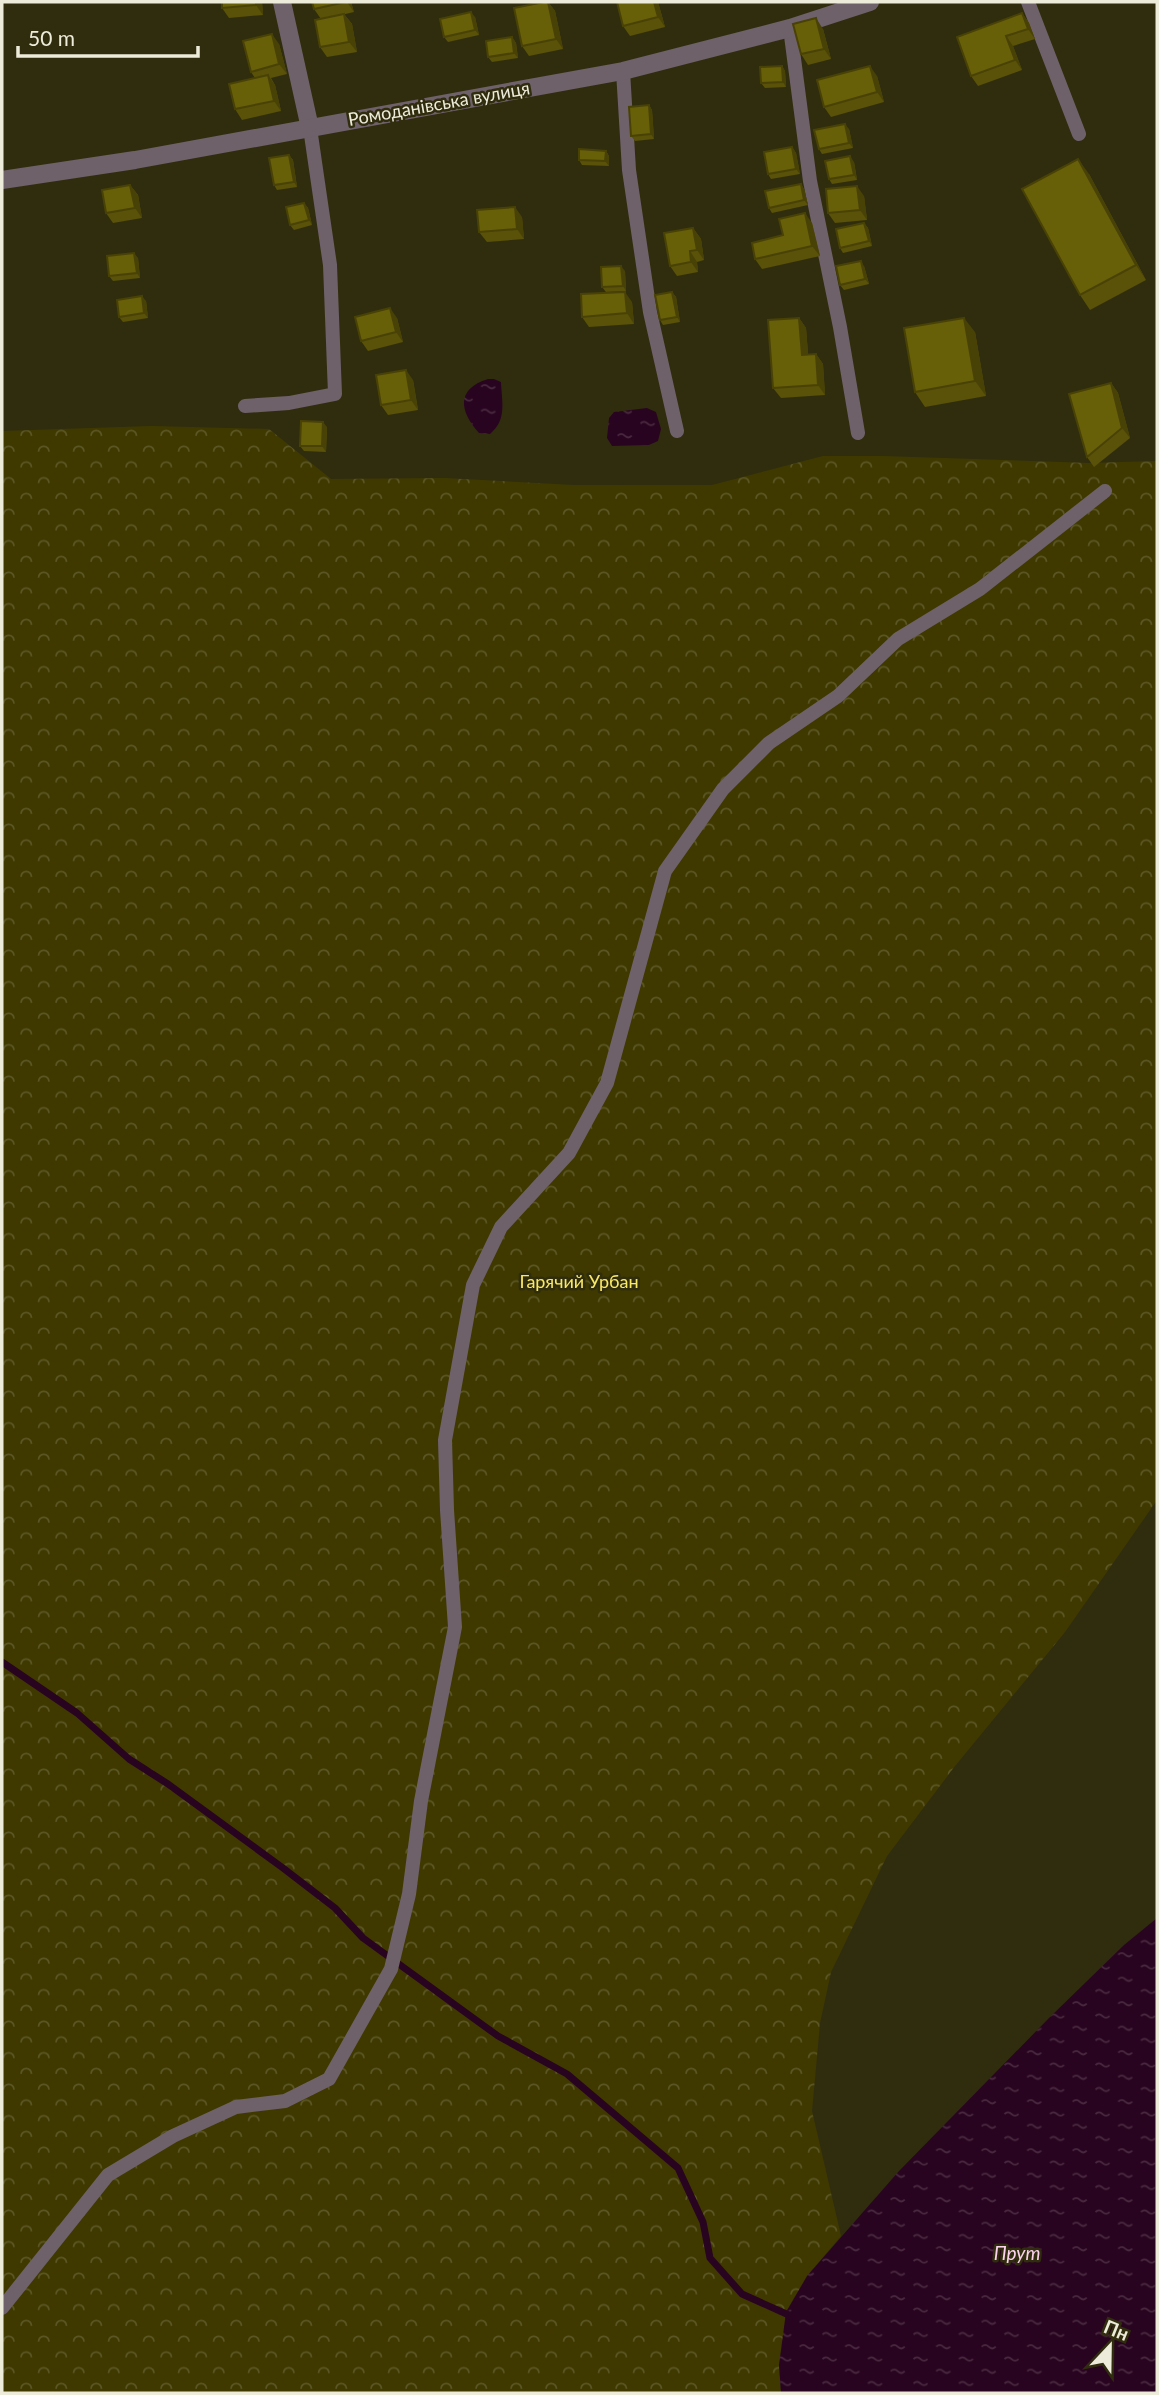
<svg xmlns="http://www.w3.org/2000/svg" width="1159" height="2395" viewBox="0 0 1159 2395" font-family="Lato,sans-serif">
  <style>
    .forest { fill: url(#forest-crowns) }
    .water { fill: url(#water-ripples) }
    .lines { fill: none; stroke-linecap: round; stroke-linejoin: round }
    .stream { stroke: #290420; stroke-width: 7 }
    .lane { stroke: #6e616a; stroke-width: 14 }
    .street { stroke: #6e616a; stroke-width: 18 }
    .wall { fill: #595208 }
    .shaded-wall { fill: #494206 }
    .building { fill: #685f09; stroke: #494206; stroke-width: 2 }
    .labels { text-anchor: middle; stroke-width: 5; stroke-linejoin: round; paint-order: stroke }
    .street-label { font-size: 18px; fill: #edebda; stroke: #302d0e }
    .park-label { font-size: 18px; fill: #f9e865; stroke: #302d0e }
    .water-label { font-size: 19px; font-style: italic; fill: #fdd2ef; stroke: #302d0e }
  </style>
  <defs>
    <pattern id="forest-crowns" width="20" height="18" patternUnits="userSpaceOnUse" patternTransform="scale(1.75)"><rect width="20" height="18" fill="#3f3900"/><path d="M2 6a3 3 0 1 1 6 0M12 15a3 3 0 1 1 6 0" fill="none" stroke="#5b5625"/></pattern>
    <pattern id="water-ripples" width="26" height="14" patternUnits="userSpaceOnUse" patternTransform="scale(1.75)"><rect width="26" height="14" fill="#290420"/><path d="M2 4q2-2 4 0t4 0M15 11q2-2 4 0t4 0" fill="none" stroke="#482940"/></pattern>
  </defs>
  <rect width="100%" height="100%" fill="#302d0e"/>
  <path class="forest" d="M152,426L269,429L331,479L444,478L573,485H712L823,456H882L1089,463L1157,461V1500L1065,1632L955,1766L887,1856L831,1972L820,2023L812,2111L841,2236L807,2276L779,2365L781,2393H2V431Z"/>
  <g class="water">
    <path d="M488,379H494L501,382C502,403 507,420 490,434L479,433C460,412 455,389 488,379Z"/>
    <path d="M647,408L656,412L661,429L658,441L649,445L612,446L607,438L609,418L614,412Z"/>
    <path d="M1157,1918V2393H781L779,2365L786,2312L807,2276L899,2171L1049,2018L1124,1945Z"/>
  </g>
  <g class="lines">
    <path class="stream" d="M2,1662L77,1713L129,1759L168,1784L283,1868L335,1908L363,1938L498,2036L567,2074L678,2168L703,2222L710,2258L742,2294L791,2316"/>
    <g class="lane">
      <path d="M1028,2L1079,134"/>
      <path d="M790,28L810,181L840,327L858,433"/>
      <path d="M623,71L629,170L650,312L677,431"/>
      <path d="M245,406L289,403L335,394L330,265L310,128"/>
      <path d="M2,2308L108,2175L173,2136L236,2107L285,2101L329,2079L391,1969L409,1894L421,1801L455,1627L447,1510L445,1440L473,1285L501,1227L569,1153L607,1083L665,871L723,789L769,743L838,696L898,639L980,589L1105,491"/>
    </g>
    <g class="street">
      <path d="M282,2L310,128"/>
      <path d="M2,180L135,160L623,71L790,28L870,2"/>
    </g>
  </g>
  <g class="wall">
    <path d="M222,2H262L263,15L229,18L222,8Z"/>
    <path d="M312,2H351L354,12L337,16L344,14L352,24L357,52L327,57L320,47L321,19L314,9Z"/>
    <path d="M548,2L555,11L563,49L529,56L522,46Z"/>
    <path d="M617,2H658L665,27L630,36L623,26Z"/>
    <path d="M1022,13L1029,23L1035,39L1013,46L1022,70L978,86L971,76Z"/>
    <path d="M475,17L479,35L448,42L444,37Z"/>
    <path d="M823,29L831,59L808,65L801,54Z"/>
    <path d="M512,37L516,43L518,58L492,62L488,57Z"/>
    <path d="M279,44L287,74L271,78L275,85L281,111L242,120L235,109L255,78L251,72Z"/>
    <path d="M782,66L785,71L786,87L765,88L761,83Z"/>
    <path d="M877,76L884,102L831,117L824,107Z"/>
    <path d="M649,105L652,110L654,139L635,141L631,136Z"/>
    <path d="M849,129L853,148L822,154L819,149Z"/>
    <path d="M792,147L796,153L800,174L771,179L768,174Z"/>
    <path d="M606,151L609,156V166L582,165L579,160Z"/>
    <path d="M289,155L293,160L297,187L277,190L274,185Z"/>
    <path d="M854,162L857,180L832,184L829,179Z"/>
    <path d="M1089,174L1146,280L1090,310L1080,295Z"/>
    <path d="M801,184L804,189L808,205L772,213L769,208Z"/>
    <path d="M130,185L138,195L142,218L113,223L106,213Z"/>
    <path d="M864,196L867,220L835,223L828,213Z"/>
    <path d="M304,203L308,208L312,225L294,230L290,225Z"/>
    <path d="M522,217L524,239L487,242L479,232Z"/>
    <path d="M812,223L820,256L762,269L755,259L783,235Z"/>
    <path d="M864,223L868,228L872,246L843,253L840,248Z"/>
    <path d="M693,228L701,239L704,260L697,262L698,272L677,276L670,266Z"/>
    <path d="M138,258L140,278L113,281L109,276Z"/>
    <path d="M864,266L869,284L844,290L840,285Z"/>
    <path d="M625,271L626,291L606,292L602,287Z"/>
    <path d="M672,292L676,297L680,322L663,325L660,320Z"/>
    <path d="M146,301L148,318L123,322L119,317Z"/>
    <path d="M632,302L634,324L589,327L582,317Z"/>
    <path d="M397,318L403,342L368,351L361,341Z"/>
    <path d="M799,318L806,328L808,354H816L823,364L825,395L781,398L773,388Z"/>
    <path d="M975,332L986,396L925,407L915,392Z"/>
    <path d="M413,380L418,410L388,415L381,405Z"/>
    <path d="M1111,383L1118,393L1130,438L1094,467L1087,457Z"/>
    <path d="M327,427L326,452L304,451L300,446Z"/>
  </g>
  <g class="shaded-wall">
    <path d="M256,2H262L263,15L256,5Z"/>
    <path d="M347,2H351L354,12Z"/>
    <path d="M548,2L555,11L563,49L556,39Z"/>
    <path d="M654,2H658L665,27L658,17Z"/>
    <path d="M471,12L475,17L479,35L475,30Z"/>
    <path d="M1022,13L1029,23L1035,39L1028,29Z"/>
    <path d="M344,14L352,24L357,52L349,42Z"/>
    <path d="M816,18L823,29L831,59L824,49Z"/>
    <path d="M272,34L279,44L287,74L279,64Z"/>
    <path d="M1006,36L1013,46L1022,70L1015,60Z"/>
    <path d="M512,37L516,43L518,58L514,53Z"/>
    <path d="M782,66L785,71L786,87L783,82Z"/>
    <path d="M870,66L877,76L884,102L877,92Z"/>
    <path d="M268,75L275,85L281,111L274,101Z"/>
    <path d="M649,105L652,110L654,139L651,134Z"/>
    <path d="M845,124L849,129L853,148L849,143Z"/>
    <path d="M792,147L796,153L800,174L796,169Z"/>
    <path d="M606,151L609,156V166L605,161Z"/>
    <path d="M289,155L293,160L297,187L294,182Z"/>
    <path d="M850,156L854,162L857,180L854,175Z"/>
    <path d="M1078,159L1089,174L1146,280L1136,265Z"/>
    <path d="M801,184L804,189L808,205L804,200Z"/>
    <path d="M130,185L138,195L142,218L135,208Z"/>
    <path d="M857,186L864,196L867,220L860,210Z"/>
    <path d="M304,203L308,208L312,225L309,220Z"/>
    <path d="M515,207L522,217L524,239L517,229Z"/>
    <path d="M805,213L812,223L820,256L812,246Z"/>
    <path d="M864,223L868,228L872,246L869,241Z"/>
    <path d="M693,228L701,239L704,260L697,250Z"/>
    <path d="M690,251L697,262L698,272L691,262Z"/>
    <path d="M134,253L138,258L140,278L137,273Z"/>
    <path d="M861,261L864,266L869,284L865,279Z"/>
    <path d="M621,266L625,271L626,291L623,286Z"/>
    <path d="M625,292L632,302L634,324L627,313Z"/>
    <path d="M672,292L676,297L680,322L677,317Z"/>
    <path d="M142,296L146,301L148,318L144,313Z"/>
    <path d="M390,308L397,318L403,342L396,332Z"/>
    <path d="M799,318L806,328L809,365L802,355Z"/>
    <path d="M964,318L975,332L986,396L975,381Z"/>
    <path d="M816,354L823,364L825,395L818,385Z"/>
    <path d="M406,370L413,380L418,410L411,400Z"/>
    <path d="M1111,383L1118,393L1130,438L1122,428Z"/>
    <path d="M323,422L327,427L326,452L322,446Z"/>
  </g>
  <g class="building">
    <path d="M222,2H256V5L222,8Z"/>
    <path d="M312,2H346L314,9Z"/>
    <path d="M544,2H548L556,39L522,46L514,8Z"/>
    <path d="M617,2H654L658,17L623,26Z"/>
    <path d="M471,12L475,30L444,37L440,19Z"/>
    <path d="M1022,13L1028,29L1006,36L1015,60L971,76L957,37Z"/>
    <path d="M344,14L349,42L320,47L315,20Z"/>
    <path d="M816,18L824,49L801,54L793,24Z"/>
    <path d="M272,34L279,64L251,72L243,41Z"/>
    <path d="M512,37L514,53L488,57L486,41Z"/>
    <path d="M782,66L783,82L761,83L760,67Z"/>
    <path d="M870,66L877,92L824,107L817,80Z"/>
    <path d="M268,75L274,101L235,109L229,84Z"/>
    <path d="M649,105L651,134L631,136L629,107Z"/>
    <path d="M845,124L849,143L819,149L814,130Z"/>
    <path d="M792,147L796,169L768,174L764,152Z"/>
    <path d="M579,149L606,151L605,161L579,160Z"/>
    <path d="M289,155L294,182L274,185L269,158Z"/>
    <path d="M850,156L854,175L829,179L825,161Z"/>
    <path d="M1078,159L1136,265L1080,295L1022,189Z"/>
    <path d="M801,184L804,200L769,208L765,191Z"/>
    <path d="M130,185L135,208L106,213L102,190Z"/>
    <path d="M857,186L860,210L828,213L826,189Z"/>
    <path d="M304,203L309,220L290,225L286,207Z"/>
    <path d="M515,207L517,229L479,232L477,210Z"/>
    <path d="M805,213L812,246L755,259L752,243L783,235L779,219Z"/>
    <path d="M864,223L869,241L840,248L836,229Z"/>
    <path d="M693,228L697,250L690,251L691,262L670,266L664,233Z"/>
    <path d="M134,253L137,273L109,276L107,256Z"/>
    <path d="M861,261L865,279L840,285L836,266Z"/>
    <path d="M621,266L623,286L602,287L601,267Z"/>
    <path d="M625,292L627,313L582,317L581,294Z"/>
    <path d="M672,292L677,317L660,320L655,295Z"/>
    <path d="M142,296L144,313L119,317L117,300Z"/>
    <path d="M390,308L396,332L361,341L355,317Z"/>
    <path d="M799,318L802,355L816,354L818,385L773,388L768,320Z"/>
    <path d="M964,318L975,381L915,392L904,328Z"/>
    <path d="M406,370L411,400L381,405L376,375Z"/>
    <path d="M1111,383L1122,428L1087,457L1069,394Z"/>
    <path d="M301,421L323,422L322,446H300Z"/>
  </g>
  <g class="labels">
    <g class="street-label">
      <text transform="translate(439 104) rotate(-10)" y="6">Ромоданівська вулиця</text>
    </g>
    <g class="park-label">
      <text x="579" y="1288">Гарячий Урбан</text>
    </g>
    <g class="water-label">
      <text x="1017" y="2260">Прут</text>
    </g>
  </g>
  <rect width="1159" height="2395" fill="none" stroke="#edebda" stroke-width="7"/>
  <g transform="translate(1110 2346) rotate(22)" stroke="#302d0e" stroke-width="5" paint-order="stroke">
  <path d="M0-5L12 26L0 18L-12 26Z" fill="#edebda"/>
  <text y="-10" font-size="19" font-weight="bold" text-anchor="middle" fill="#edebda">Пн</text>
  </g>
  <path d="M18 46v10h180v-10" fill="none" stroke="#edebda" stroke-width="3.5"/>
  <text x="28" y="46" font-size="21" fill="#edebda" stroke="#302d0e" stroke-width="5" paint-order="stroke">50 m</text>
</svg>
